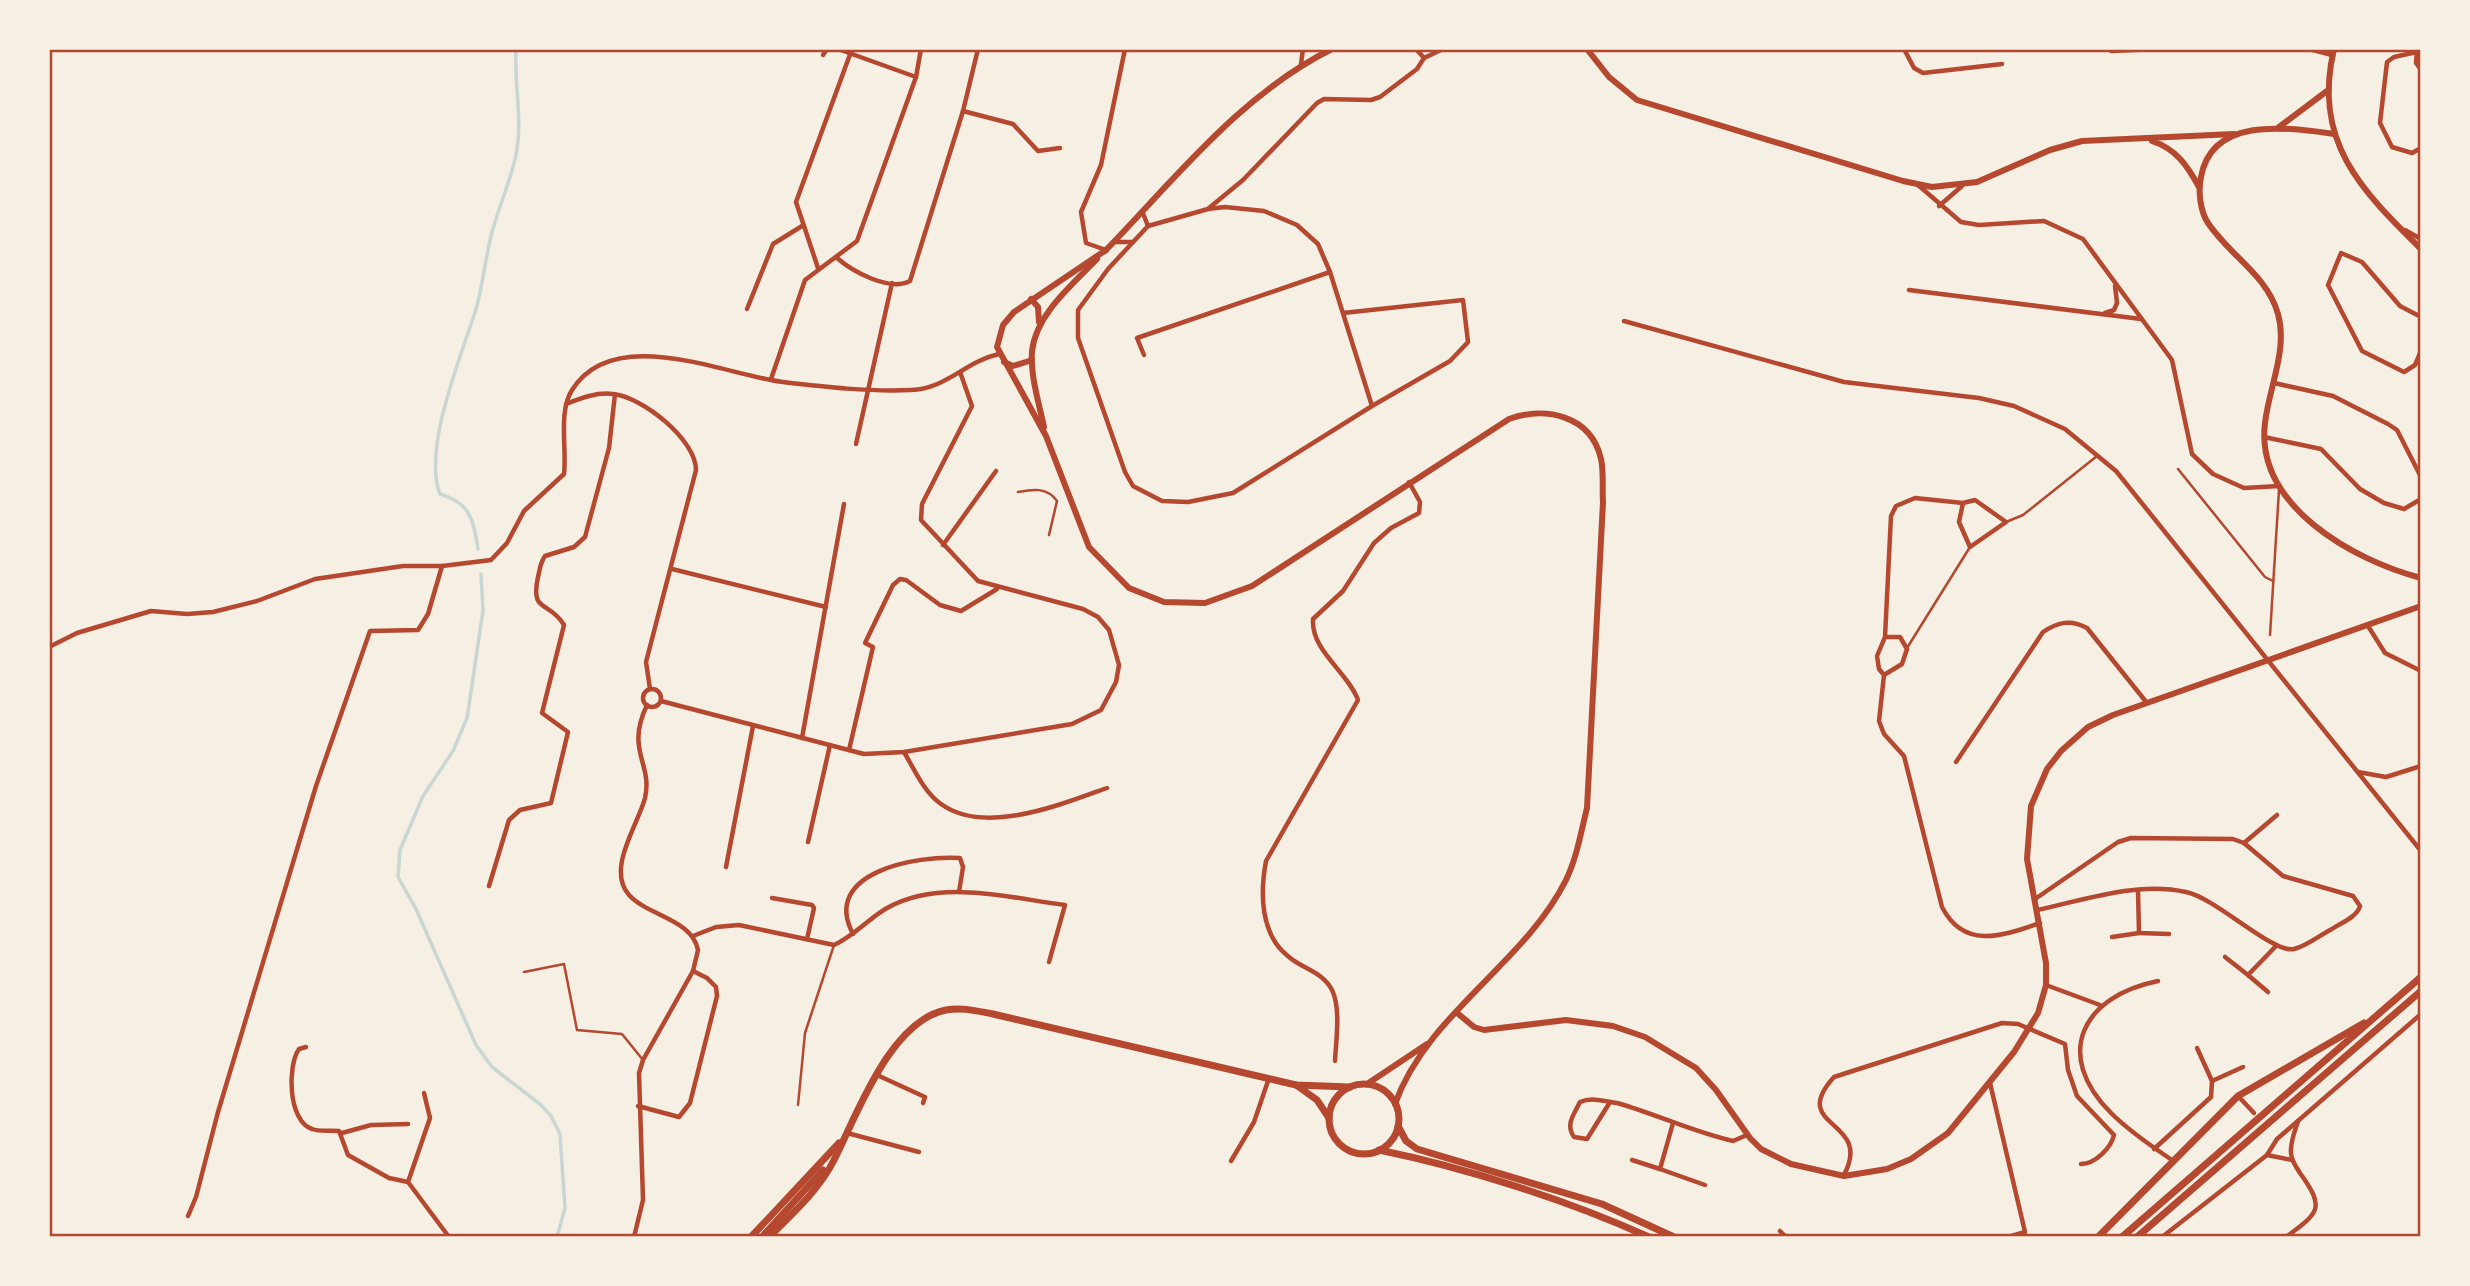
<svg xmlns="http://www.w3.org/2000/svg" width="2470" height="1286" viewBox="0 0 2470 1286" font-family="Lora,serif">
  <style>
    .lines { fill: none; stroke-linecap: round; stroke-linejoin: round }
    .stream { stroke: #c9d6d2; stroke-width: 3.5 }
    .service { stroke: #b5482f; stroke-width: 2.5 }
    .minor { stroke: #b5482f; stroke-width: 4.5 }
    .tertiary { stroke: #b5482f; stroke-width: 6 }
    .secondary { stroke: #b5482f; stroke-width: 6 }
    .primary { stroke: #b5482f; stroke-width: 7 }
    .neatline { fill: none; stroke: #b5482f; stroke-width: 2.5 }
  </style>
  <rect width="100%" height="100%" fill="#f6efe4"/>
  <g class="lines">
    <g class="stream">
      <path d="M478,549C473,520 471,503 440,494C422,449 462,354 476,309C483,285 485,260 491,236C498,208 510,183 516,155C523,119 514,85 516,49"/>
      <path d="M481,574L483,611L467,718L453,751L423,796L400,850L398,877L416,909L476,1045L492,1067L541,1105L551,1116L560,1134L565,1208L557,1237"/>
    </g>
    <g class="service">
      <path d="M2178,469L2265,577L2273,581"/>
      <path d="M1018,492C1033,489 1047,487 1057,501L1049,535"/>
      <path d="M2006,522L2023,515L2097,456"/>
      <path d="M2270,635L2279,490"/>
      <path d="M1907,648L1970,547"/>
      <path d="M524,972L564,964L577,1030L622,1034L643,1060"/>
      <path d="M798,1105L805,1033L834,945"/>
    </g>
    <g class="minor">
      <path d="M838,49L916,77"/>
      <path d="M1416,49L1424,58"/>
      <path d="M1904,49L1914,68L1923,73L2002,64"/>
      <path d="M2309,49L2332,55"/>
      <path d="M2111,51L2157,49"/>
      <path d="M2417,51L2416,63L2421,70"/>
      <path d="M2417,52L2394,57L2387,62L2380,123L2392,147L2412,153L2421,148"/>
      <path d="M823,55L827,49"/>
      <path d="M1301,64L1303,49"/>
      <path d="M963,111L1013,124L1038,151L1060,148"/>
      <path d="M1918,185L1961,222L1979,225L2044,221L2083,239L2172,360L2192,454L2213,474L2244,488L2279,486"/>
      <path d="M1939,206L1962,186"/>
      <path d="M1209,208L1243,180L1317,103L1324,99L1371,100L1380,97L1417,69L1424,58L1443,49"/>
      <path d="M1142,211L1148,226"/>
      <path d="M2405,230L2421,239"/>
      <path d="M1114,242H1133"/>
      <path d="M1106,250L1086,243L1081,212L1101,165L1125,49"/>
      <path d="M837,258C852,271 889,292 910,281L963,111L978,49"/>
      <path d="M818,268L796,202L852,49"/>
      <path d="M1909,290L2141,319"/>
      <path d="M747,309L773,244L802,226"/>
      <path d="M1343,313L1463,300L1468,342L1450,361L1372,406L1233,493L1188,502L1162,501L1133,486L1125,472L1078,338V310L1108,269L1148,226L1208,209L1225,207L1264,211L1297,225L1318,244L1330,272L1372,406"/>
      <path d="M2105,313L2114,310L2117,303L2115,286"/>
      <path d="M2421,317L2400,306L2362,262L2341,253L2328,285L2362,351L2404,372L2415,365L2421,351"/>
      <path d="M1624,321L1844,382L1979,398L2014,406L2065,429L2116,471L2421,851"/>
      <path d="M1144,355L1137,338L1330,272"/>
      <path d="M771,379L805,280L857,241L916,77L921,49"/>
      <path d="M2274,383L2333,396L2388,424L2397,430L2421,477"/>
      <path d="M566,404C581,398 597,392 613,394C643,397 696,440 696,470L646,662L650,689"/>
      <path d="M2264,437L2321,449L2360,489L2384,503L2404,509L2421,499"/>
      <path d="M856,444L892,283"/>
      <path d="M1963,503L1959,522L1970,547L2006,522L1975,500L1963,503L1915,498L1896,506L1891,516L1885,637L1877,656L1879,669L1884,675L1879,721L1884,734L1904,756L1942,907C1964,950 2002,936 2040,923"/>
      <path d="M943,545L996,471"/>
      <path d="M672,569L826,607"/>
      <path d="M2368,626L2385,653L2421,671"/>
      <path d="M49,647L77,633L151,611L187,614L213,612L257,601L315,579L403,566H442L491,560L507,543L524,511L564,474C567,448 558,412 572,390C614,323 725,375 783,382C825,387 870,392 911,390C946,389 966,361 999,354"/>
      <path d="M1884,675L1902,664L1907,649L1900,637H1885"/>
      <circle cx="652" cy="698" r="9"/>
      <path d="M661,701L864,754L904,752L1072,724L1101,710L1116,682L1119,665L1109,630L1098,617L1083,609L978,581L921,520L922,504L972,406L960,372"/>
      <path d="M802,738L844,504"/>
      <path d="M849,750L873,647L865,643L893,585L900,579L906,580L940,605L961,611L997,589"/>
      <path d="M904,752C914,769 924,792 941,804C985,836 1062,804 1107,788"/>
      <path d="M1956,762L2043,632C2058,622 2071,619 2087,628L2147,703"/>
      <path d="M2358,772L2386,777L2421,766"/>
      <path d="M808,842L830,745"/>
      <path d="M2244,843L2277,815"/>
      <path d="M726,867L753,726"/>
      <path d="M489,886L509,820L520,810L551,803L568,732L542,713L564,625C549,600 530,614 538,577C540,569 540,563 545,556L574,547L585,537L609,448L615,394"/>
      <path d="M2138,891L2139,933L2169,934"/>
      <path d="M772,898L812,905L814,908L807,939"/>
      <path d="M2035,899L2118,842L2131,838L2233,839L2244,843L2283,876L2353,896L2360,906C2357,917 2341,923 2332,929C2320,935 2307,946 2294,949C2273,954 2216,898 2186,892C2138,881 2084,900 2037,910"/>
      <path d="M853,934C820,872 918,855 960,858L963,867L959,892"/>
      <path d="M693,936L716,927L739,925L834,945C854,936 868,919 887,908C940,878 1009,898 1065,905L1049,962"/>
      <path d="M2112,937L2139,933"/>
      <path d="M2225,957L2248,975"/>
      <path d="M2158,981C2083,996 2052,1054 2111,1113C2129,1131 2151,1146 2172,1160"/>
      <path d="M2046,985L2100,1005"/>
      <path d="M2268,992L2248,975L2276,946"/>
      <path d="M306,1047L299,1049C287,1066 288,1121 312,1129C320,1132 330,1130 339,1131L348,1155L389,1178L408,1182"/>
      <path d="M1335,1061C1336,1040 1341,1008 1332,990C1323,972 1303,969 1289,957C1260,935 1260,893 1266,861L1358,700C1347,671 1311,651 1313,619L1343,591L1374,543L1391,528L1419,513L1420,502L1409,482"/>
      <path d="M877,1075L925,1097L923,1103"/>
      <path d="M2212,1081L2243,1067"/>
      <path d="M1990,1083L2025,1232L2008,1237"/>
      <path d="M424,1093L430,1118L408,1182L449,1237"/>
      <path d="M2238,1096L2254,1113"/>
      <path d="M1610,1102L1587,1139L1574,1137C1565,1125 1574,1114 1580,1102C1591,1097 1605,1101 1617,1103C1656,1114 1693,1132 1733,1141L1747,1135"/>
      <path d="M638,1106L679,1117L690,1103L717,996L716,987L707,978L693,971"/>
      <path d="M1673,1123L1660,1169L1705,1185"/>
      <path d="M342,1133L371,1125L408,1124"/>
      <path d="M847,1133L919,1152"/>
      <path d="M2154,1149L2211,1097L2212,1081L2197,1048"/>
      <path d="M2267,1155L2292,1160"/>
      <path d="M1632,1160L1660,1169"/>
      <path d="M1231,1161L1254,1122L1269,1078"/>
      <path d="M1844,1175C1874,1118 1787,1129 1834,1077L2002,1023L2018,1024L2065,1044L2068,1070L2077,1096L2114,1135C2111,1148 2095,1164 2081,1164"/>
      <path d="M188,1216L196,1197L218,1112L316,786L370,631L418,630L428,614L442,566"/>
      <path d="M1780,1231L1786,1237"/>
      <path d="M634,1237L643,1200L639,1073L643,1060L693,971L698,950C692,919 648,916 629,895C606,869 638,825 645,798C653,763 625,751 647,705"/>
      <path d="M2162,1237L2267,1155L2277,1139L2421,1014"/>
      <path d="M2286,1237C2320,1212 2325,1208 2300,1173C2296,1167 2291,1160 2291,1153C2290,1142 2295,1131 2298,1121"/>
    </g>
    <g class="tertiary">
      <path d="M1587,49L1609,77L1637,100L1903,181L1932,187L1977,182L2050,150L2082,141L2234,134"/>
      <path d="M2334,49C2312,141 2361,190 2421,249"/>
      <path d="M2279,127L2327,91"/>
      <path d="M2335,134C2289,128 2212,115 2201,177C2198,191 2200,211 2208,223C2230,256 2267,275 2278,314C2288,350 2269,387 2265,423C2255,506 2353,560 2421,578"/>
      <path d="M2152,141C2176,149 2187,165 2199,187"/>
      <path d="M1456,1012L1474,1027L1484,1030L1566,1020L1613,1026L1645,1037L1696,1068L1716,1090L1750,1138L1761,1149L1791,1164L1844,1176L1887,1169L1911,1159L1948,1133L2014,1052L2038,1013L2046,985V963L2027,859L2031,806L2047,769L2061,751L2088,727L2113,715L2421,606"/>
    </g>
    <g class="secondary">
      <path d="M1106,250L1014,312L1003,325L997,347L1046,436L1089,547L1129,588L1164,602L1205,603L1252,586L1509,419C1545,406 1591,415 1601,459C1604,472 1602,489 1603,502L1587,808C1581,832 1577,857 1566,880C1524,964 1427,1014 1395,1104"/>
      <path d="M1105,251C1175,179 1241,94 1332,49"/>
      <path d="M1031,299L1038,307L1039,322"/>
      <path d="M1004,362L1013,366L1032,360"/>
      <path d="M1044,427C1039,403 1030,375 1032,351C1036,314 1073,284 1097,259"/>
      <path d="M1367,1084L1427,1044"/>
    </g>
    <g class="primary">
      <circle cx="1364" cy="1119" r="35"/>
      <path d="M1296,1085L1317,1100L1329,1118"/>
      <path d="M1398,1126L1406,1141L1417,1149L1602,1204L1674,1237"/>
      <path d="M1379,1150C1467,1168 1567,1200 1649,1237"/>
      <path d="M751,1237L839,1143"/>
      <path d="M762,1237L823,1170"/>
      <path d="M769,1237C792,1214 819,1190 834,1160C857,1115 890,1021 946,1010C962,1007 977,1011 993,1014L1296,1085L1350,1087"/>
      <path d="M2098,1237L2238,1096L2364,1023"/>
      <path d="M2122,1237L2421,977"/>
      <path d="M2137,1237L2421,991"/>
    </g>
  </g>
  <rect width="2470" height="1286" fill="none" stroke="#f6efe4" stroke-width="102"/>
  <rect x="51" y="51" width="2368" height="1184" class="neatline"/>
</svg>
